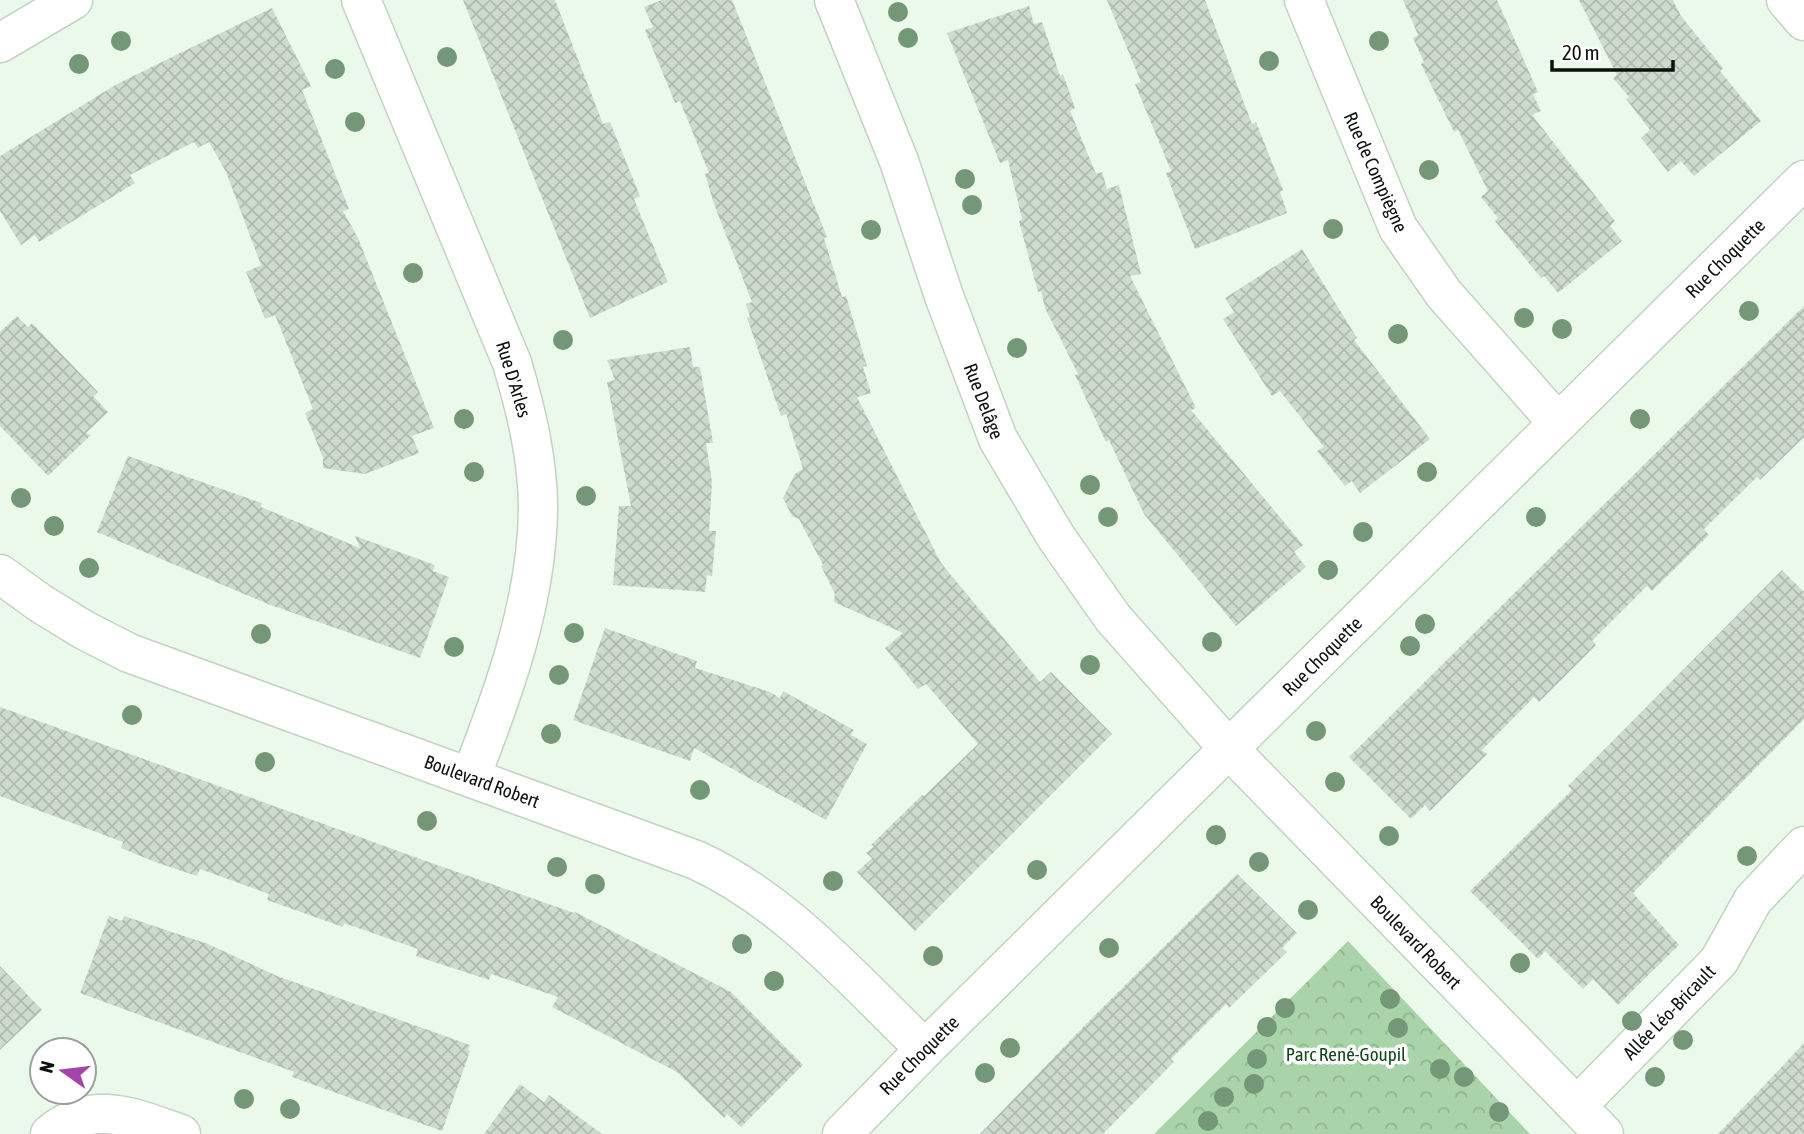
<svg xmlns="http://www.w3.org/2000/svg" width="1804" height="1134" viewBox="0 0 1804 1134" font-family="'Asap Condensed',sans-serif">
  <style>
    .park { fill: url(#park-crowns) }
    .building { fill: url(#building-cross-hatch) }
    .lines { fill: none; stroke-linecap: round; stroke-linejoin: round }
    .minor-casing { stroke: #c4d2c3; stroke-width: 41 }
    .minor { stroke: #fff; stroke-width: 38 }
    .tree { fill: #749777 }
    .labels { text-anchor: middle; stroke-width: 7; stroke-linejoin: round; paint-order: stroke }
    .street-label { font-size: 19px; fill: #0d110d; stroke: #fff }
    .park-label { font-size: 19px; fill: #124718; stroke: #fff }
  </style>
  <defs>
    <pattern id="park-crowns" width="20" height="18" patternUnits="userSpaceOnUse" patternTransform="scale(1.75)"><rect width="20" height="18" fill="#a9d3a9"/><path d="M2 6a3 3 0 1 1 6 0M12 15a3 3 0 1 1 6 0" fill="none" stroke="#90b490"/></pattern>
    <pattern id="building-cross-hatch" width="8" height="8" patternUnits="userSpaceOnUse" patternTransform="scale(1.75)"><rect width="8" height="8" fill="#cddbcc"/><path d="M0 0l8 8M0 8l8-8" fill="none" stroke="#afbbae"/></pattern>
  </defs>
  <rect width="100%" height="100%" fill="#ebf9eb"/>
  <path class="park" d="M1348,941L1530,1134H1154Z"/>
  <g class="building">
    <path d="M463,0H555L603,124L610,122L640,196L634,199L668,282L590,318Z"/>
    <path d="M662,0H732L827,237L824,238L842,297L846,296L867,366L863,367L871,393L857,397L941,563L1040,682L1051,672L1112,734L915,931L857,872L872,858L866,853L874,846L871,845L922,795L924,796L978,744L926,684L918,689L885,648L903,633L834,602L835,594L821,566L823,565L799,519L792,516L783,498L795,474L803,469L786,414L781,416L747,318L750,317L746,304L752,302L714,204L705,174L709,173L680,101L675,103L645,30L653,27L644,7Z"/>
    <path d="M1107,0H1205L1252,124L1256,122L1283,190L1280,192L1287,213L1195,249L1166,173L1171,171L1135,84L1141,82Z"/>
    <path d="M1403,0H1497L1538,92L1533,94L1541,111L1532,115L1615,221L1610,226L1622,241L1558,293L1544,276L1541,278L1495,221L1498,218L1481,197L1488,191L1458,130L1454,132L1421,64L1424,62L1413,38L1418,35Z"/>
    <path d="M1579,0H1673L1681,16L1723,68L1720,71L1761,121L1694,176L1681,161L1668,172L1641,138L1650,130L1626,99L1629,97L1613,78L1617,75Z"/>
    <path d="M1029,6L1034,24L1042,22L1060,76L1063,74L1075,108L1070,111L1096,174L1102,172L1107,189L1119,185L1141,274L1130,276L1196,408L1191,410L1303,545L1294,552L1306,567L1236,626L1144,514L1109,440L1106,442L1075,375L1078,374L1045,308L1041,291L1038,292L1019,221L1022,219L1008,160L1000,163L947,33Z"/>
    <path d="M272,8L311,86L302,90L349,209L343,211L358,238L434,428L412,436L419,453L365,474L323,468V458L305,413L313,409L275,315L265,319L246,272L261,265L226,172L209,142L198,148L194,142L130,175L135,183L39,242L35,235L21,245L0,211V156L117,84Z"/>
    <path d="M1302,249L1357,338L1354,340L1430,439L1360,493L1352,481L1345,486L1317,451L1324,447L1280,391L1272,396L1223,319L1234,312L1225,298Z"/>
    <path d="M1804,306V437L1760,480L1757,477L1704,529L1709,535L1652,591L1647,586L1592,641L1596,645L1539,702L1534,697L1482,750L1487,754L1430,811L1425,805L1411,819L1349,757Z"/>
    <path d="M17,316L28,327L32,323L98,392L93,396L108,412L86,433L91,435L48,476L0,426V332Z"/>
    <path d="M690,347L693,367H700L713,443H706L712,482L709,531H716L712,576L707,575L705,592L613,585L619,506H631L607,382L615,380L607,360Z"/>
    <path d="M128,456L262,503L261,507L360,548L355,536L435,565L433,571L449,577L420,658L268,604L97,532Z"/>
    <path d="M1782,570L1804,592V719L1633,893L1679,945L1618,1005L1593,979L1583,989L1545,951L1538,959L1470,891L1572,790L1568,786Z"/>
    <path d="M605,628L697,661L695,668L770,692L780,698L783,691L854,730L851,735L867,744L826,820L694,748L690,761L573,720Z"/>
    <path d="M0,707L423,860L574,913L575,912L731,992L803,1065L741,1127L727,1114L724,1118L677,1072L552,1007L558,997L491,974L489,980L416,956L418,949L344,923L343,927L267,900L269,894L200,869L197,876L155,862L121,848L123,842L0,796Z"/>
    <path d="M1237,874L1297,933L1282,948L1287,952L1229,1008L1226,1004L1171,1059L1174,1062L1103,1134H980L1086,1024Z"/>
    <path d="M109,916L122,921L124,916L208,944L277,976L470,1045L468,1050L470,1051L442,1131L292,1077L294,1072L80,993Z"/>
    <path d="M0,966L42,1010L0,1050Z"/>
    <path d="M1804,1043V1134H1718L1772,1077Z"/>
    <path d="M520,1084L544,1102L549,1095L602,1134H484Z"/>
  </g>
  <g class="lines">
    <defs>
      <g id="minor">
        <path d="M361,0L512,363C526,410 538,459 538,509C537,601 504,692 471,776"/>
        <path d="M834,0L899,161L944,296L998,439L1056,537L1113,618L1229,749L1604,1134"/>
        <path d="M1304,0L1398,228L1444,294L1558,423"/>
        <path d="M1786,0L1804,21"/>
        <path d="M0,43L73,0"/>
        <path d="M0,574L40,603L84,630L129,653L696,860C786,901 854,981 925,1049"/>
        <path d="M1577,1106L1719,961L1753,900L1804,846"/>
        <path d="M50,1134C94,1098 134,1118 181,1134"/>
        <path d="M842,1134L925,1049L1804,180"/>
      </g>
    </defs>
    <use href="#minor" class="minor-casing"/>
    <use href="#minor" class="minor"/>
  </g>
  <g class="tree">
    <circle cx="898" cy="12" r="10"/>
    <circle cx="908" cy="38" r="10"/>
    <circle cx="121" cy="41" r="10"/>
    <circle cx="1379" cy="41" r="10"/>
    <circle cx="447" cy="57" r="10"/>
    <circle cx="1269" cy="61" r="10"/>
    <circle cx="79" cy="64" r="10"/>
    <circle cx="335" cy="69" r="10"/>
    <circle cx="355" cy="122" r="10"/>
    <circle cx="1429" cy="170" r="10"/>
    <circle cx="965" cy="179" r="10"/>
    <circle cx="972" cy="205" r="10"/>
    <circle cx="1333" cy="229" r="10"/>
    <circle cx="871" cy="230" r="10"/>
    <circle cx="413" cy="273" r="10"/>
    <circle cx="1749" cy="311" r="10"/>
    <circle cx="1524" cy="318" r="10"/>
    <circle cx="1562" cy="329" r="10"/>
    <circle cx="1398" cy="334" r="10"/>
    <circle cx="563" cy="340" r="10"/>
    <circle cx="1017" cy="348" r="10"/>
    <circle cx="464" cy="419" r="10"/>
    <circle cx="1640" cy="419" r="10"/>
    <circle cx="474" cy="472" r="10"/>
    <circle cx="1427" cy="472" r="10"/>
    <circle cx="1090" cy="485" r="10"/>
    <circle cx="586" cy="496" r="10"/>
    <circle cx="21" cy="498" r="10"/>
    <circle cx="1108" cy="517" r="10"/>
    <circle cx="1536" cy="517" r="10"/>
    <circle cx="54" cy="526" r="10"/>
    <circle cx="1363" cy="532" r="10"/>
    <circle cx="89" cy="568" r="10"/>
    <circle cx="1328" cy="570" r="10"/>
    <circle cx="1425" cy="624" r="10"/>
    <circle cx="574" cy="633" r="10"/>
    <circle cx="261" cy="634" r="10"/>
    <circle cx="1212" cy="642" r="10"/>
    <circle cx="1410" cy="646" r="10"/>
    <circle cx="454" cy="647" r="10"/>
    <circle cx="1090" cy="665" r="10"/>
    <circle cx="559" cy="675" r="10"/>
    <circle cx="132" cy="715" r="10"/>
    <circle cx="1316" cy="731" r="10"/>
    <circle cx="551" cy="734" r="10"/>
    <circle cx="265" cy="762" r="10"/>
    <circle cx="1335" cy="782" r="10"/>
    <circle cx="700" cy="790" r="10"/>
    <circle cx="427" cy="821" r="10"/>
    <circle cx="1216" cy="835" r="10"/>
    <circle cx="1389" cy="836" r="10"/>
    <circle cx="1747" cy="856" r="10"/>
    <circle cx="1259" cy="862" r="10"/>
    <circle cx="557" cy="867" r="10"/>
    <circle cx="1037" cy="870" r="10"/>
    <circle cx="833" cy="881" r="10"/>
    <circle cx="595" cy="884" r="10"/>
    <circle cx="1308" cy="910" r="10"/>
    <circle cx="742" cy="944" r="10"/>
    <circle cx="1109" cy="948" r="10"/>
    <circle cx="933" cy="956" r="10"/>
    <circle cx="1520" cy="963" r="10"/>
    <circle cx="774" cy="981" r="10"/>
    <circle cx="1390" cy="999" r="10"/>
    <circle cx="1285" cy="1008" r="10"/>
    <circle cx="1632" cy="1021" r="10"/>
    <circle cx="1267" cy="1027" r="10"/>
    <circle cx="1398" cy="1028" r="10"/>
    <circle cx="1683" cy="1040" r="10"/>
    <circle cx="1010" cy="1048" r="10"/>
    <circle cx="1257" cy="1059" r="10"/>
    <circle cx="1440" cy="1069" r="10"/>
    <circle cx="985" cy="1073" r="10"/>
    <circle cx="1464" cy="1077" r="10"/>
    <circle cx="1655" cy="1077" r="10"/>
    <circle cx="1254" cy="1084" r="10"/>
    <circle cx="1224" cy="1097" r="10"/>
    <circle cx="244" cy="1099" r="10"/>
    <circle cx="290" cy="1109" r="10"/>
    <circle cx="1499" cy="1112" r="10"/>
    <circle cx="1208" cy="1121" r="10"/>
  </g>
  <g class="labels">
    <g class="street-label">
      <text transform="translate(1376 172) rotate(66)" y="7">Rue de Compiègne</text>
      <text transform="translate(1725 258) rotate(-45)" y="7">Rue Choquette</text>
      <text transform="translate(514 379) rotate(73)" y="7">Rue D'Arles</text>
      <text transform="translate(984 401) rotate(69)" y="7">Rue Delâge</text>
      <text transform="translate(1322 656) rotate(-45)" y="7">Rue Choquette</text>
      <text transform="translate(482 781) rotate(20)" y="7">Boulevard Robert</text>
      <text transform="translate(1416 942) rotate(46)" y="7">Boulevard Robert</text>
      <text transform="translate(1669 1012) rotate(-46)" y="7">Allée Léo-Bricault</text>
      <text transform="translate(919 1055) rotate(-45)" y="7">Rue Choquette</text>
    </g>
    <g class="park-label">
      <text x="1346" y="1061">Parc René-Goupil</text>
    </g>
  </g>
  <g transform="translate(63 1071) rotate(284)"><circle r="33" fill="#ffffff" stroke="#9ea09e" stroke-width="2"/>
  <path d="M0-5L12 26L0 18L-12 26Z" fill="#a343ab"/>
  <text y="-10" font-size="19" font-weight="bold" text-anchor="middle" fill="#0d110d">N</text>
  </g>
  <path d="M1552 60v10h121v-10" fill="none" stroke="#0d110d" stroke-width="3.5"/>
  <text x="1562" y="60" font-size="21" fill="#0d110d" stroke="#ffffff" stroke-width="5" paint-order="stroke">20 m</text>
</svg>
